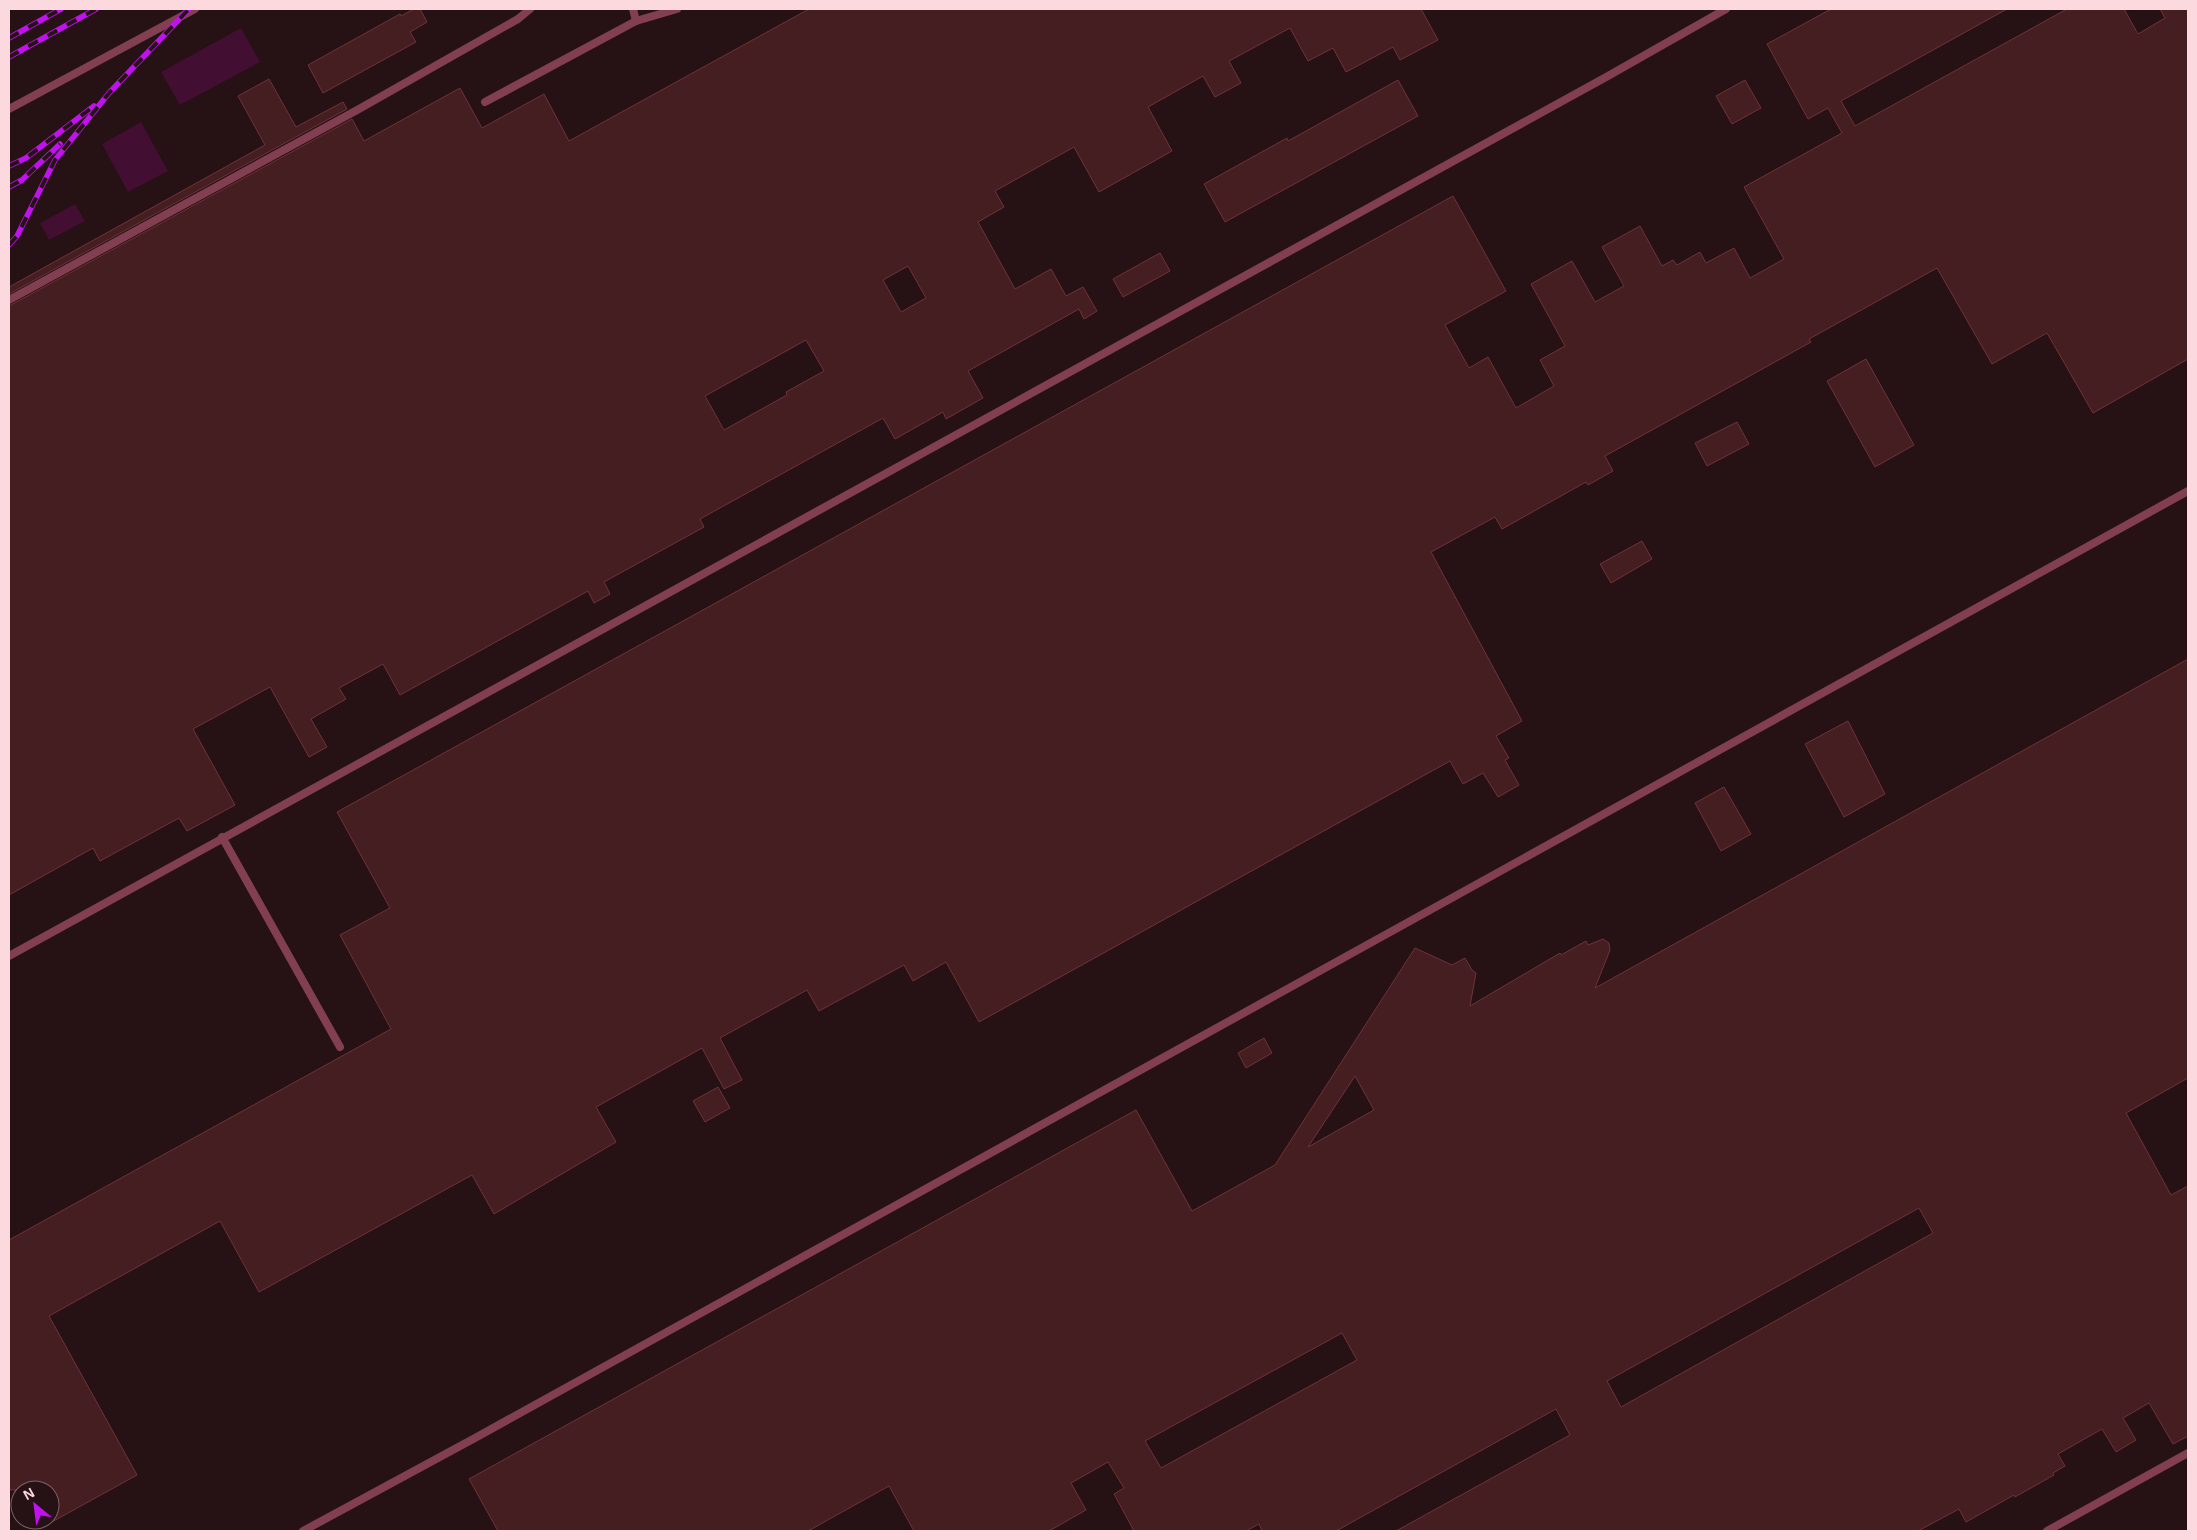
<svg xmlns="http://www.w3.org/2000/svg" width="2197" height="1540" viewBox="0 0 2197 1540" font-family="Helvetica,sans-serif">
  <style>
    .water { fill: #420e31 }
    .building { fill: #451e22; stroke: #703239; fill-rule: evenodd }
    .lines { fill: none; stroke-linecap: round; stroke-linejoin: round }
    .lane { stroke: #813f51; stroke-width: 8 }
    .rail-casing { stroke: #c011ef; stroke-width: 5.5 }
    .rail { stroke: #261114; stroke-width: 4; stroke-dasharray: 11; stroke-linecap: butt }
  </style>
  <rect width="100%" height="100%" fill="#261114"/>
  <g class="water">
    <path d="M241,28L260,62L180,105L161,72Z"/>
    <path d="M141,122L168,171L128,192L102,144Z"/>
    <path d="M75,204L85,221L49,240L40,223Z"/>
  </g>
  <g class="building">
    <path d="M414,9H420L427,22L410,32L416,42L323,93L308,65L400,14L401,16Z"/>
    <path d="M809,9H1421L1438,40L1400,60L1393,47L1346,72L1333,48L1308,61L1290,28L1229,61L1241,83L1215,97L1203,76L1148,107L1172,151L1099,192L1074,147L995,191L1004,207L978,222L1015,289L1051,269L1066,296L1083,287L1097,311L1084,319L1079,309L968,371L983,398L946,419L943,412L895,439L883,418L700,519L704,527L604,582L610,594L594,603L588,591L400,695L383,664L339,688L346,699L311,719L327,747L309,757L270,687L193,729L235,805L187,831L179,818L100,861L93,848L9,895V306L352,119L364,141L460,88L482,128L544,94L569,141ZM908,266L926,298L901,312L883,280ZM806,340L824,371L786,392L787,395L724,430L705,396Z"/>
    <path d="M1831,9H2007L1841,101L1855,126L2067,9H2124L2138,34L2165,18L2160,9H2188V359L2093,413L2047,333L1992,364L1937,268L1809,339L1811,342L1605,456L1613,471L1588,485L1586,482L1502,529L1495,517L1431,552L1522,721L1496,736L1509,758L1505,760L1519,785L1498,797L1483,773L1463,784L1450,761L979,1022L946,962L913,981L904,965L819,1011L807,990L720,1038L742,1080L724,1089L702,1048L596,1107L616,1142L494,1214L472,1175L259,1292L220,1221L49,1316L137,1475L50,1523V1490H9V1240L391,1029L340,935L390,908L337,812L1453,196L1506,291L1445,325L1469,368L1488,357L1516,408L1554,386L1540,360L1565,346L1531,284L1572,261L1595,302L1624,286L1602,247L1640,226L1662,266L1673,260L1677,265L1700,252L1706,263L1734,248L1750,278L1784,259L1744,187L1842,133L1828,108L1808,119L1767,44Z"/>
    <path d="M269,79L296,127L343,102L347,109L9,294V287L265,145L238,96Z"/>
    <path d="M1398,80L1418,116L1225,222L1204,184L1287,138L1288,141Z"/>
    <path d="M1745,80L1761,108L1732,124L1716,96Z"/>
    <path d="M1160,253L1170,271L1123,297L1113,279Z"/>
    <path d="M1866,359L1914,445L1875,467L1827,381Z"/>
    <path d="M1737,422L1749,444L1707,466L1695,443Z"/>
    <path d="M1642,541L1652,559L1611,583L1600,564Z"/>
    <path d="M2188,659V1078L2126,1113L2171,1195L2188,1186V1436L2173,1444L2149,1403L2123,1418L2136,1440L2116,1452L2102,1429L2058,1454L2065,1466L2053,1473L2054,1475L2015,1497L2014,1495L1966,1522L1959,1509L1918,1531H1396L1570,1435L1556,1409L1336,1531H1262L1259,1524L1246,1531H1134L1114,1494L1124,1488L1108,1462L1071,1483L1086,1510L1049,1531H914L889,1486L808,1531H498L469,1479L1136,1110L1192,1211L1275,1165L1415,948L1452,965L1465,958L1472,970L1476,973L1470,1006L1560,953L1561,955L1586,941L1588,945L1603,939L1609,943L1610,950L1595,988ZM1355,1076L1374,1110L1308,1147ZM1919,1208L1933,1233L1621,1407L1607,1381ZM1342,1333L1357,1360L1161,1468L1145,1441Z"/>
    <path d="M1848,721L1885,794L1844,817L1805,744Z"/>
    <path d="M1724,787L1751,834L1721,851L1695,803Z"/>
    <path d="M1264,1038L1272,1053L1246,1068L1238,1053Z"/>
    <path d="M718,1087L730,1108L705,1122L693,1101Z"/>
  </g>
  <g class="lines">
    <g class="lane">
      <path d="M633,9L636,21"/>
      <path d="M485,102L636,21L677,9"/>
      <path d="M9,109L195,9"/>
      <path d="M9,300L359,109L518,19L530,9"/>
      <path d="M222,837L340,1047"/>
      <path d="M9,956L1608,76L1726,9"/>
      <path d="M303,1531L475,1438L2188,491"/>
      <path d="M2047,1531L2188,1453"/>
    </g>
    <defs>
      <g id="rail">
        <path d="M9,38L61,9"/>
        <path d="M9,57L96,9"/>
        <path d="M9,166L26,158L94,106"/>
        <path d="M9,187L22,180L60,144"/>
        <path d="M9,245L17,236L55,160L109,93L189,9"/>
      </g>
    </defs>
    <use href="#rail" class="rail-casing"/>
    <use href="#rail" class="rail"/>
  </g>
  <rect width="2197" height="1540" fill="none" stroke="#fcd8df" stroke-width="20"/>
  <g transform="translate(35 1505) rotate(331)"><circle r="24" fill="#261114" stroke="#7c6165"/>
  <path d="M0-4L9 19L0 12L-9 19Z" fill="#c011ef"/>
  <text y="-8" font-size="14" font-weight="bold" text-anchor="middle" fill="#fcd8df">N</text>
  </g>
</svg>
